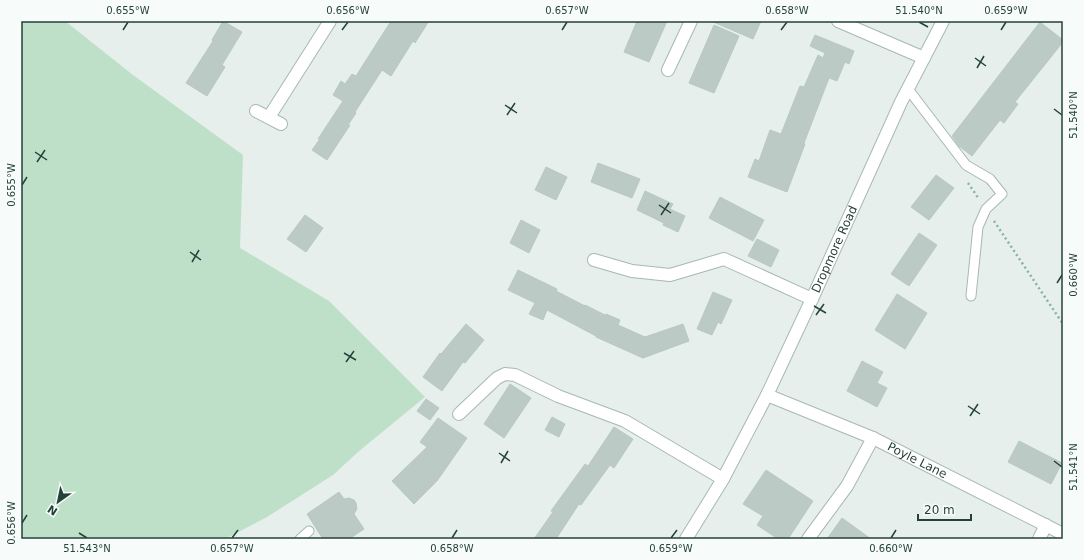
<svg xmlns="http://www.w3.org/2000/svg" width="1084" height="560" viewBox="0 0 1084 560" font-family="'DejaVu Sans',sans-serif">
  <style>
    .green { fill: #bfe0c8 }
    .building { fill: #bbcac4; stroke: #b8c9c2 }
    .lines { fill: none; stroke-linecap: round; stroke-linejoin: round }
    .service-casing { stroke: #a8b8b2; stroke-width: 11 }
    .minor-casing { stroke: #a8b8b2; stroke-width: 14 }
    .tertiary-casing { stroke: #a8b8b2; stroke-width: 14 }
    .path { stroke: #86b3a5; stroke-width: 2.5; stroke-dasharray: 2 3; stroke-linecap: butt }
    .service { stroke: #fff; stroke-width: 9 }
    .minor { stroke: #fff; stroke-width: 12 }
    .tertiary { stroke: #fff; stroke-width: 12 }
    .ticks { fill: none; stroke: #24423a; stroke-width: 1.5 }
    .labels { text-anchor: middle; stroke-width: 3; stroke-linejoin: round; paint-order: stroke }
    .street-label { font-size: 12px; fill: #24423a; stroke: #f7fbf9 }
    .neatline { fill: none; stroke: #24423a; stroke-width: 1.5 }
    .ticks-label { font-size: 10px; text-anchor: middle; fill: #24423a }
  </style>
  <rect width="100%" height="100%" fill="#e6efeb"/>
  <path class="green" d="M21,21H65L133,75L243,155L240,248L329,301L425,397L358,452L333,475L267,517L225,539H21Z"/>
  <g class="building">
    <path d="M223,21L242,32L222,65L225,67L207,96L186,83L213,41L212,40Z"/>
    <path d="M391,21H429L415,43L413,41L391,76L382,70L355,112L356,113L348,125H350L327,160L312,150L320,139H318L343,101L333,95L341,81L345,84L352,74L356,76Z"/>
    <path d="M637,21H667L649,62L624,52Z"/>
    <path d="M711,21H761L753,39Z"/>
    <path d="M1040,22L1063,40V42L1015,102L1018,104L1004,123L1000,120L972,156L959,146L952,136Z"/>
    <path d="M714,25L739,36L714,93L689,83Z"/>
    <path d="M815,35L854,51L849,64L845,62L837,81L829,78L804,143L805,144L787,192L748,177L755,159L759,161L770,130L781,134L800,86L804,87L818,55L823,58L825,53L810,46Z"/>
    <path d="M598,163L640,179L632,198L591,182Z"/>
    <path d="M546,167L567,177L556,200L535,190Z"/>
    <path d="M936,175L954,188L929,220L911,207Z"/>
    <path d="M645,191L673,204L670,209L685,216L678,232L663,225L664,223L637,210Z"/>
    <path d="M720,197L764,220L753,241L709,218Z"/>
    <path d="M305,215L323,228L306,252L287,239Z"/>
    <path d="M521,220L540,230L529,253L510,243Z"/>
    <path d="M919,233L937,245L909,286L891,274Z"/>
    <path d="M757,239L779,250L771,267L748,256Z"/>
    <path d="M518,270L557,289L556,291L585,306V305L605,315L606,314L620,320L618,325L645,337L683,324L689,341L643,358L596,337V336L547,310L543,320L529,314L535,303L508,290Z"/>
    <path d="M713,292L732,300L721,324L718,322L712,335L697,329Z"/>
    <path d="M897,294L927,313L905,349L875,330Z"/>
    <path d="M466,324L484,340L465,363L463,362L442,391L423,377L440,353L441,354Z"/>
    <path d="M862,361L883,372L877,383L887,388L877,407L847,391Z"/>
    <path d="M510,384L531,398L504,438L484,424Z"/>
    <path d="M426,399L439,408L430,420L417,411Z"/>
    <path d="M552,417L565,424L559,437L545,430Z"/>
    <path d="M438,418L467,438L437,481L414,504L392,481L427,447L420,442Z"/>
    <path d="M614,427L633,439L614,468L610,465L581,505L579,504L556,539H534L553,512L551,511L585,464L588,466Z"/>
    <path d="M1019,441L1062,463L1051,484L1008,462Z"/>
    <path d="M766,470L813,501L788,539H778L757,525L763,516L743,504Z"/>
    <path d="M339,492L344,499L349,498L354,500L356,503L357,509L354,514L364,529L349,539H323L307,514Z"/>
    <path d="M842,518L871,539H827Z"/>
  </g>
  <g class="lines">
    <defs>
      <g id="service">
        <path d="M908,89L966,165L990,179L1002,194L986,209L978,227L971,296"/>
        <path d="M300,539L309,531"/>
      </g>
      <g id="minor">
        <path d="M838,21L924,58"/>
        <path d="M668,70L691,21"/>
        <path d="M256,111L281,124"/>
        <path d="M269,117L330,21"/>
        <path d="M594,260L632,271L670,275L724,259L812,299"/>
        <path id="s1" d="M767,395L873,438L1063,534"/>
        <path d="M459,414L497,378L505,374L515,375L558,396L625,421L723,479"/>
        <path d="M808,539L847,486L873,438"/>
        <path d="M1039,539L1046,525"/>
      </g>
      <g id="tertiary">
        <path id="s2" d="M686,539L723,479L767,395L812,299L901,102L943,21"/>
      </g>
    </defs>
    <use href="#service" class="service-casing"/>
    <use href="#minor" class="minor-casing"/>
    <use href="#tertiary" class="tertiary-casing"/>
    <g class="path">
      <path d="M968,183L979,199"/>
      <path d="M994,221L1063,324"/>
    </g>
    <use href="#service" class="service"/>
    <use href="#minor" class="minor"/>
    <use href="#tertiary" class="tertiary"/>
  </g>
  <path class="ticks" d="M919,22L928,27M123,30L128,22M342,30L348,22M562,30L567,22M781,30L787,22M1001,30L1006,22M975,58L986,66M977,68L984,56M505,105L517,113M1054,109L1062,115M507,115L515,103M35,152L47,160M37,162L45,150M22,185L27,177M659,205L671,213M661,215L669,203M190,252L201,260M192,262L199,250M1057,283L1062,275M814,306L826,313M816,315L824,304M344,353L356,360M346,362L354,351M968,406L980,414M970,416L978,404M499,453L510,461M1054,461L1062,467M501,463L508,451M22,523L27,515M79,533L87,538M232,538L238,530M452,538L457,530M671,538L677,530M891,538L896,530"/>
  <g class="labels">
    <g class="street-label">
      <text dy="4" stroke="none"><textPath href="#s2" startOffset="326">Dropmore Road</textPath></text>
      <text dy="4" stroke="none"><textPath href="#s1" startOffset="164">Poyle Lane</textPath></text>
    </g>
  </g>
  <rect width="1084" height="560" fill="none" stroke="#f7fbf9" stroke-width="44"/>
  <g transform="translate(58 502) rotate(213)" stroke="#f7fbf9" stroke-width="3" paint-order="stroke">
  <path d="M0-3L7 15L0 10L-7 15Z" fill="#24423a"/>
  <text y="-6" font-size="11" font-weight="bold" text-anchor="middle" fill="#24423a">N</text>
  </g>
  <path d="M918 514v6h53v-6" fill="none" stroke="#24423a" stroke-width="2"/>
  <text x="924" y="514" font-size="12" fill="#24423a" stroke="#f7fbf9" stroke-width="3" paint-order="stroke">20 m</text>
  <rect x="22" y="22" width="1040" height="516" class="neatline"/>
  <g class="ticks-label">
    <text x="128" y="14">0.655°W</text>
    <text x="348" y="14">0.656°W</text>
    <text x="567" y="14">0.657°W</text>
    <text x="787" y="14">0.658°W</text>
    <text x="919" y="14">51.540°N</text>
    <text x="1006" y="14">0.659°W</text>
    <text transform="translate(1073 115) rotate(-90)" y="4">51.540°N</text>
    <text transform="translate(11 185) rotate(-90)" y="4">0.655°W</text>
    <text transform="translate(1073 275) rotate(-90)" y="4">0.660°W</text>
    <text transform="translate(1073 467) rotate(-90)" y="4">51.541°N</text>
    <text transform="translate(11 523) rotate(-90)" y="4">0.656°W</text>
    <text x="87" y="552">51.543°N</text>
    <text x="232" y="552">0.657°W</text>
    <text x="452" y="552">0.658°W</text>
    <text x="671" y="552">0.659°W</text>
    <text x="891" y="552">0.660°W</text>
  </g>
</svg>
